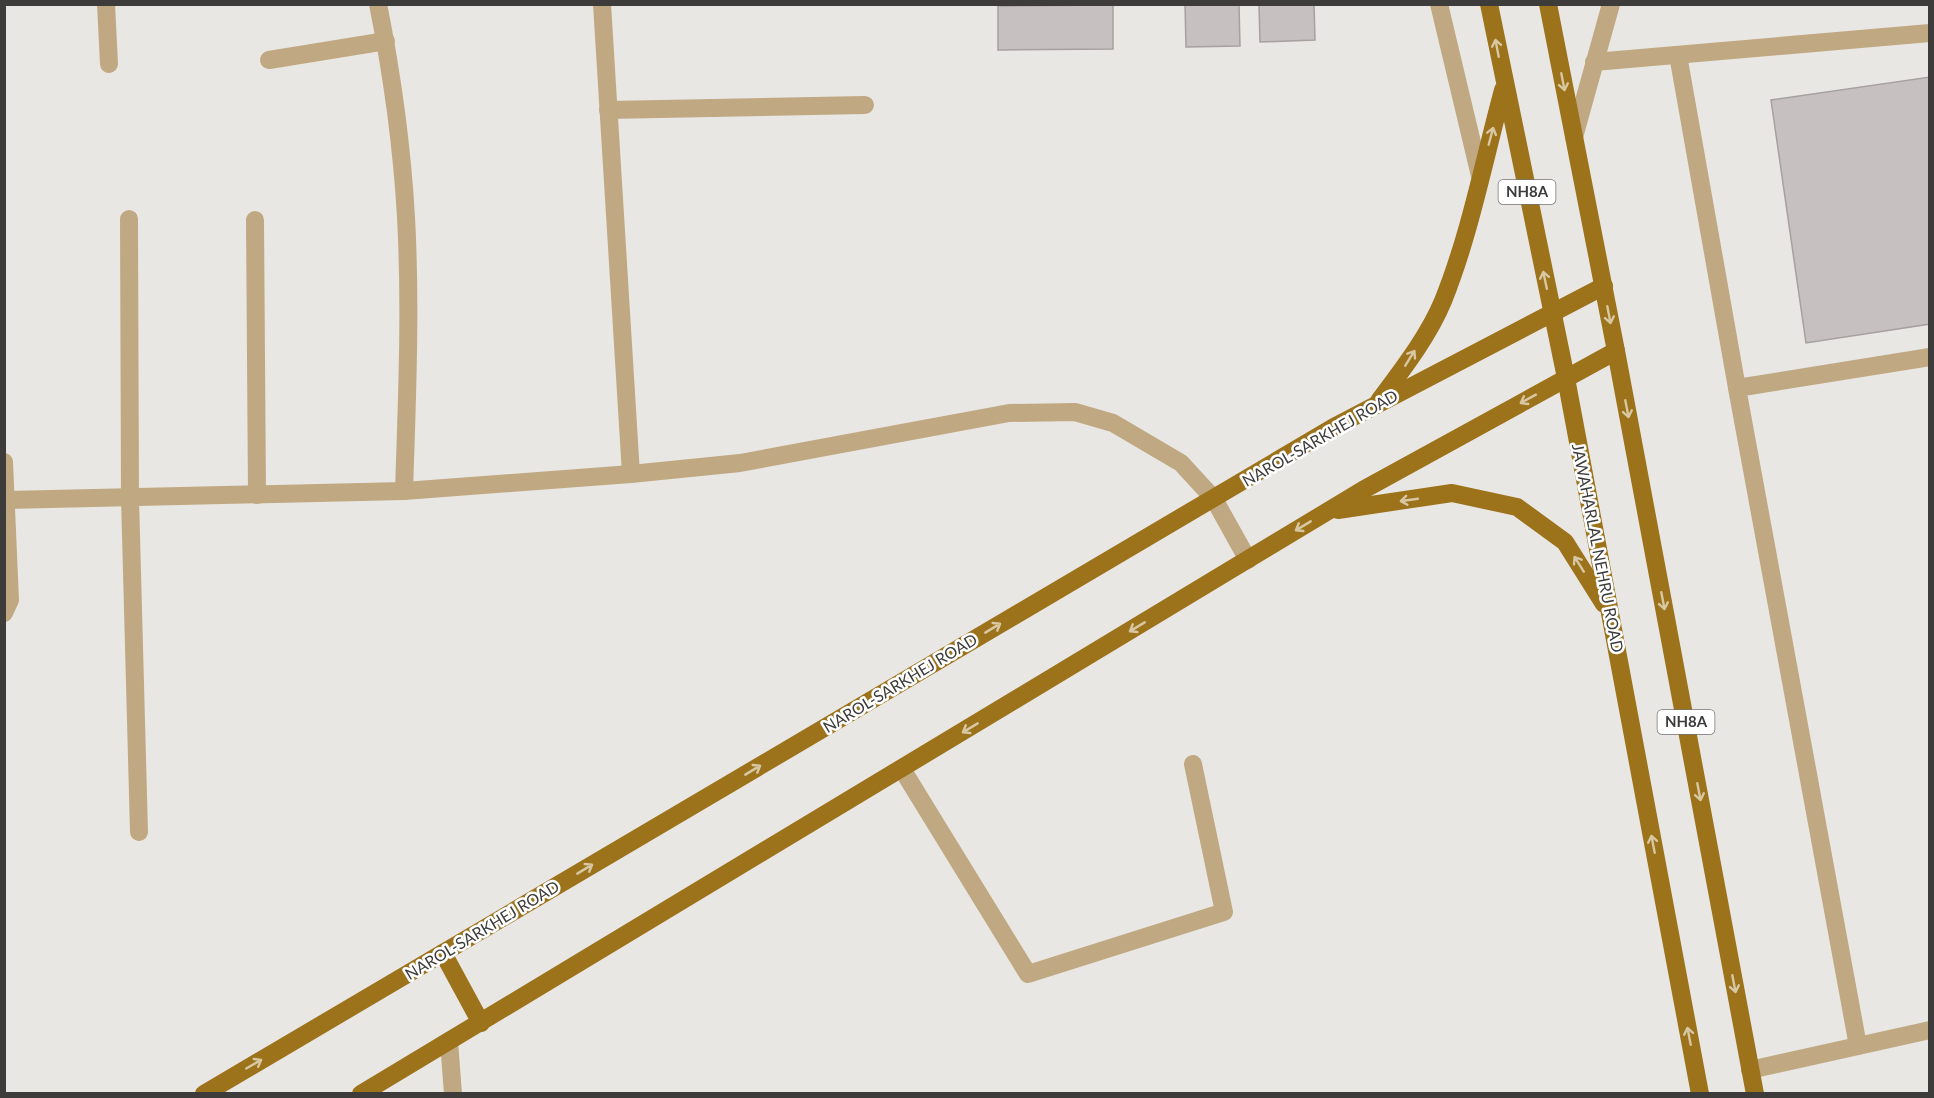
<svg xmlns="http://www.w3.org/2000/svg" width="1934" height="1098" viewBox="0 0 1934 1098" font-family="Lato,sans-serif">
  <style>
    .building { fill: #c6c0c0; stroke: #a6a0a0; stroke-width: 1.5 }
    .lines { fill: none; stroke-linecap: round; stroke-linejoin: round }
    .minor { stroke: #c0a982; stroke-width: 18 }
    .major { stroke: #9c721a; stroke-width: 18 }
    .oneway { stroke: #d7c7a3 }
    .labels { text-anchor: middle; stroke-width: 5; stroke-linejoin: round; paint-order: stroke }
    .shield { fill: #fff; stroke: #777676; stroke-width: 1.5 }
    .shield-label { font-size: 15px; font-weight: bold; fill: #3d3c3b }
    .street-label { font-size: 16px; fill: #3d3c3b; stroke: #fff }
  </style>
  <rect width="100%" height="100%" fill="#e9e7e3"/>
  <g class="building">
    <path d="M1185,4H1239L1240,46L1186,47Z"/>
    <path d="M1259,4H1314L1315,40L1260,42Z"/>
    <path d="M1113,5V49L998,50V6Z"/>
    <path d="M1930,77V324L1806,343L1771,100Z"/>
  </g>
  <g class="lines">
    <g class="minor">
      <path d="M106,4L109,64"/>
      <path d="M602,4L631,474L740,463L1009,413L1075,412L1113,423L1181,463L1214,499L1248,560"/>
      <path d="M1439,4L1480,176"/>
      <path d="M1678,55L1737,388"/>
      <path d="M269,60L386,41"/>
      <path d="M1594,62L1930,33"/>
      <path d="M608,110L865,105"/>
      <path d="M1574,137L1611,4"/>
      <path d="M129,219L130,498L139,832"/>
      <path d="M255,220L257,495"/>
      <path d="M4,462L10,600L4,613"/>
      <path d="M404,491L631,474"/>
      <path d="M7,500L404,491C407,400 411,308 406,217C402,147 392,74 378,4"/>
      <path d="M902,769L1028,974L1224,912L1193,764"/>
      <path d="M449,1041L453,1094"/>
      <path d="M1858,1046L1737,388L1930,357"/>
      <path d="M1750,1070L1930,1030"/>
    </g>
    <g class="major">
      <path d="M1489,4L1566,378L1700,1094"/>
      <path d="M1548,4L1616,351L1755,1094"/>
      <path d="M1379,401C1402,370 1428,337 1443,301C1470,234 1484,160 1503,90"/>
      <path d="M1338,510L1452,493L1517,507L1565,542L1604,604"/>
      <path d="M443,953L481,1023"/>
      <path d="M204,1094L1334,427L1604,286"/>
      <path d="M361,1094L1363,490L1616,351"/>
    </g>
  </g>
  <defs><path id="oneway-shaft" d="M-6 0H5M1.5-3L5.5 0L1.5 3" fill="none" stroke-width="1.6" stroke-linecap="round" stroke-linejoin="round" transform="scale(1.5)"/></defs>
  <g class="oneway">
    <use href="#oneway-shaft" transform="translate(1497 48) rotate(-101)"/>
    <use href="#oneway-shaft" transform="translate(1563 82) rotate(79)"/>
    <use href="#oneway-shaft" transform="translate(1491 136) rotate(-75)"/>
    <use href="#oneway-shaft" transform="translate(1545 280) rotate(-102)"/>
    <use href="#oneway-shaft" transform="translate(1609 315) rotate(79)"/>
    <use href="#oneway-shaft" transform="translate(1410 358) rotate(-58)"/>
    <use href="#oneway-shaft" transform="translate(1528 399) rotate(151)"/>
    <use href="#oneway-shaft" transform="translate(1627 409) rotate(79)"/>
    <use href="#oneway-shaft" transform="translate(1409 500) rotate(172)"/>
    <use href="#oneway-shaft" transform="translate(1303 526) rotate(149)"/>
    <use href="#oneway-shaft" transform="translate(1579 564) rotate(-122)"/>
    <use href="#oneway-shaft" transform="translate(1663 601) rotate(79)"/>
    <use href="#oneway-shaft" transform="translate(1137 627) rotate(149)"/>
    <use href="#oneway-shaft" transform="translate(993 628) rotate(-31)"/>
    <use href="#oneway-shaft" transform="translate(970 728) rotate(149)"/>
    <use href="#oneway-shaft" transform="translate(753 770) rotate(-31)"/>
    <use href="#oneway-shaft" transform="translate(1699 792) rotate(79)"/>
    <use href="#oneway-shaft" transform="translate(1653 844) rotate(-101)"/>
    <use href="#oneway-shaft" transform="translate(585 869) rotate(-31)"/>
    <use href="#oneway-shaft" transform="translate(1734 984) rotate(79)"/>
    <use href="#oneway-shaft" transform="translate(1689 1036) rotate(-101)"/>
    <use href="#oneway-shaft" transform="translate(254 1064) rotate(-30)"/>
  </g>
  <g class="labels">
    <g class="shield">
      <rect x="1498.5" y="180" width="57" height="24" rx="4.5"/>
      <rect x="1657.5" y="710" width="57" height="24" rx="4.5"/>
    </g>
    <g class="shield-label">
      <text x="1527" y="197">NH8A</text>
      <text x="1686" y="727">NH8A</text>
    </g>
    <g class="street-label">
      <text transform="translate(1320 438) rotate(-30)" y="6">NAROL-SARKHEJ ROAD</text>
      <text transform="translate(1598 548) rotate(79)" y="6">JAWAHARLAL NEHRU ROAD</text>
      <text transform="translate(900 683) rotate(-31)" y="6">NAROL-SARKHEJ ROAD</text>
      <text transform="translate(482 930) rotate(-31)" y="6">NAROL-SARKHEJ ROAD</text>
    </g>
  </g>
  <rect width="1934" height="1098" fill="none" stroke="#3d3c3b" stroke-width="12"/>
</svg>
